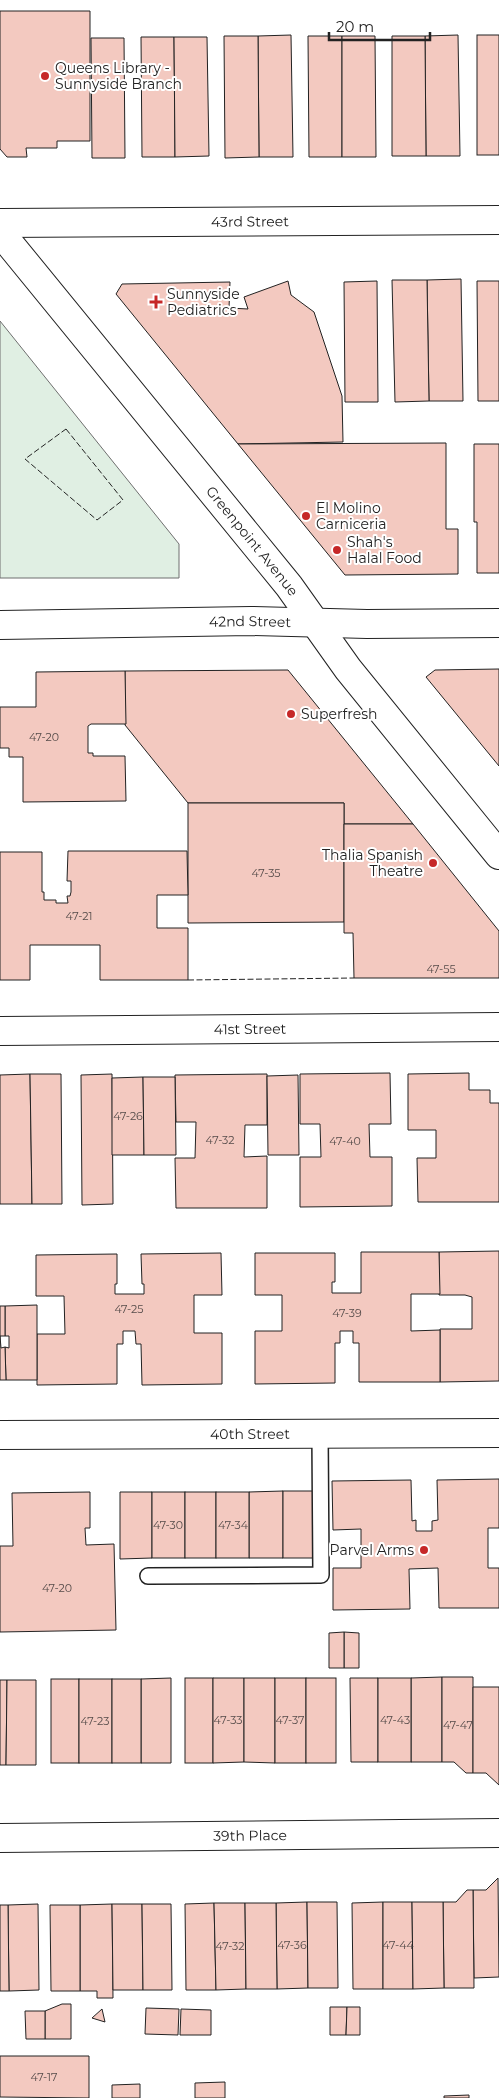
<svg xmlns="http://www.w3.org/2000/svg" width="499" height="2098" viewBox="0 0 499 2098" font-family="Montserrat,sans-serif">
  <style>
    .green { fill: #e0efe3; stroke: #6f6f6f }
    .building { fill: #f3c9c0; stroke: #222 }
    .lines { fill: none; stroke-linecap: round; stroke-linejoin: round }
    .lane-casing { stroke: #222; stroke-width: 18 }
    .street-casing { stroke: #222; stroke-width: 30 }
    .primary-casing { stroke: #222; stroke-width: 30 }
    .lane { stroke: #fff; stroke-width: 15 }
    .street { stroke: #fff; stroke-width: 28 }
    .primary { stroke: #fff; stroke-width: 28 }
    .fence { stroke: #222; stroke-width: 1; stroke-dasharray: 6 2.5; stroke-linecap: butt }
    .poi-dot { fill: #c62828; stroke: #fff; stroke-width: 2 }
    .labels { text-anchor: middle; stroke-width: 4; stroke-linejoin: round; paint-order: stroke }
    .number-label { font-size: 11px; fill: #564c4a }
    .poi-label { font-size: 14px; fill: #222; stroke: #fff; text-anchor: start }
    .street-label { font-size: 14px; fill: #222; stroke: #fff }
  </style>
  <rect width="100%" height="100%" fill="#fff"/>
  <path class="green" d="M0,321L179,544V578H0Z"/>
  <g class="building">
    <path d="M0,11H90V141H57V148H26L27,157H7L0,149Z"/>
    <path d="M291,35L293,157H259L258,36Z"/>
    <path d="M458,35L460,156H426L425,36Z"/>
    <rect x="477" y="35" width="22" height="120"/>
    <path d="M224,36H258L259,157L225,158Z"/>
    <path d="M308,36H342V157H309Z"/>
    <path d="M342,36H375L376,157H342Z"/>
    <path d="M392,36H425L426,156H392Z"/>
    <path d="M141,37H174L175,157H142Z"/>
    <path d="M174,37H207L209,156L175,157Z"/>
    <path d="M91,38H124L125,158H92Z"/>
    <path d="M461,279L463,401H429L427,280Z"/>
    <path d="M392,280H427L429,401L395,402Z"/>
    <path d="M288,281L291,295L314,312L342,396L343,442L238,444L116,294L122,284L230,282L229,308L248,309L244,297Z"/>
    <path d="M377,281L378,402H345L344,282Z"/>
    <path d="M477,281H499V401H478Z"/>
    <path d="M446,443V529H458V574L345,575L238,444Z"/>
    <path d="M474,444H499V573H477V522H474Z"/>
    <path d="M499,669V766L426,677L435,670Z"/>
    <path d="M288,670L413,824H344V803H188L125,725V671Z"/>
    <path d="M125,671L126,724H91L88,726V753H93V756H125L126,801L23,802V757H9V748H0V707H36V672Z"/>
    <path d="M188,803H344V922L188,923Z"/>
    <path d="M344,824H413L499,931V978H354L353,933H344Z"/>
    <path d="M68,851H187L188,895H157V928H188V980H100V945H30V980H0V852H42V892H44V900H56V903H68L67,896H70L71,892V881H67Z"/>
    <path d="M390,1073L391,1124H369L370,1157H392V1206L300,1207V1157H321L320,1124H300V1074Z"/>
    <path d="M469,1073V1090H490V1103H499V1202H418L417,1158H436V1130H408V1074Z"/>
    <path d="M30,1074L32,1204H0V1075Z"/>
    <path d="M30,1074H61L62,1204H32Z"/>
    <path d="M112,1074L113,1204L82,1205L81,1075Z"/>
    <path d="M267,1074V1125H245L244,1157L267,1156V1208H176L175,1158H195L196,1122H176L175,1075Z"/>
    <path d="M298,1075L299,1155H268L267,1076Z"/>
    <path d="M143,1077L144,1155H112V1078Z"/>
    <path d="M143,1077H175L176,1155H144Z"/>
    <path d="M499,1251V1381L440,1382V1329H472V1297L465,1295H439V1252Z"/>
    <path d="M361,1252H439L440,1294H411V1331L440,1330V1382H359V1343H353V1331H340V1343H335V1383L255,1384V1331H282V1295H255V1253H335V1282H332V1293H361Z"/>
    <path d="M221,1253L222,1295H194V1333H222V1384L142,1385L141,1344H136L135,1331H123V1344H117V1384L37,1385V1334H65L64,1296H36V1255L117,1254V1284H115V1294H144V1284H142L141,1254Z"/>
    <path d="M37,1305V1380H6L5,1347L9,1348V1336H5V1306Z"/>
    <path d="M0,1306H5V1336H0L1,1348L5,1347L6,1380H0Z"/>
    <path d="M499,1479V1528H488V1568H499V1608H439L438,1568L409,1569L410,1609L333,1610V1568H361V1529L333,1530L332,1481L411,1480L412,1521L416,1520V1531H432V1521L438,1520L437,1480Z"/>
    <path d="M283,1491V1558H249V1492Z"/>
    <rect x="283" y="1491" width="33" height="67"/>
    <path d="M90,1492V1528H85L86,1545L114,1544L116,1630L0,1632V1546H13L12,1493Z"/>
    <path d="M120,1492H152V1558L120,1559Z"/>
    <rect x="152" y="1492" width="33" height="66"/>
    <rect x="185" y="1492" width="31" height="66"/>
    <rect x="216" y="1492" width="33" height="66"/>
    <path d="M344,1632L359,1633V1668H344Z"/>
    <path d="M344,1632V1668H329V1633Z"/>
    <path d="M442,1677V1762H411V1678Z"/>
    <path d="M442,1677H473V1773H466L454,1762H442Z"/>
    <path d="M171,1678V1763H141V1679Z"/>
    <rect x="185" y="1678" width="28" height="85"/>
    <path d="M213,1678H244V1762L213,1763Z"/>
    <path d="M244,1678H275V1763L244,1762Z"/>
    <rect x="275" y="1678" width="31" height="85"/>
    <rect x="306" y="1678" width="30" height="85"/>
    <path d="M350,1678H378V1762H351Z"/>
    <rect x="378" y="1678" width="33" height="84"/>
    <rect x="51" y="1679" width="28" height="84"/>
    <rect x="79" y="1679" width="33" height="84"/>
    <rect x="112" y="1679" width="29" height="84"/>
    <path d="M0,1680H7L6,1765H0Z"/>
    <path d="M7,1680H36V1765H6Z"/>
    <path d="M473,1687H499V1785L486,1773H473Z"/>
    <path d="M498,1878L499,1977L474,1978L473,1890H486Z"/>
    <path d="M467,1890H473L474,1988H444L443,1902H456Z"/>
    <path d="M307,1902L308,1988L277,1989L276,1903Z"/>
    <path d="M307,1902H337L338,1988H308Z"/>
    <path d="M383,1902V1989H353L352,1903Z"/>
    <path d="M383,1902H412L413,1989H383Z"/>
    <path d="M412,1902H443L444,1988L413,1989Z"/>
    <path d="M214,1903L216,1990H186L185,1904Z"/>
    <path d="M214,1903H245L246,1989L216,1990Z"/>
    <path d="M245,1903H276L277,1989H246Z"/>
    <path d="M38,1904L39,1990L9,1991L8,1905Z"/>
    <path d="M112,1904L113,1998H97V1991H80V1905Z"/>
    <path d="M112,1904H142L143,1990H113Z"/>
    <path d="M142,1904H171L172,1990H143Z"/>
    <path d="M0,1905H8L9,1991H0Z"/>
    <path d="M50,1905H80V1991H51Z"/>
    <path d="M62,2004H71V2039H45V2011Z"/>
    <path d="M330,2007H347L346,2035H330Z"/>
    <path d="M347,2007H360V2035H346Z"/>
    <path d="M146,2008L179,2009L178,2035L145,2034Z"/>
    <path d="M102,2009L105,2022L92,2018Z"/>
    <path d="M181,2009L211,2010V2035H180Z"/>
    <path d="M25,2011H45V2039H26Z"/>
    <path d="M0,2056H89V2098L0,2097Z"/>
    <path d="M225,2082V2098H195V2083Z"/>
    <path d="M140,2084V2098H112V2085Z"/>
    <path d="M469,2095V2098H444V2096Z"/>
  </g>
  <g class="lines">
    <defs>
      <path id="lane" d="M148,1576L321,1575L320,1433"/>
      <g id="street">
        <path id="s1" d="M0,223L499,220"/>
        <path id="s2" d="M0,625L251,621L367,624L499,623"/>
        <path id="s3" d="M0,1031L499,1027"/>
        <path id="s4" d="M0,1435L499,1433"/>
        <path id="s5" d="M0,1838L499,1833"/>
      </g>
      <g id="primary">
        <path id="s6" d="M0,232L289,586L348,669L499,855"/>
      </g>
    </defs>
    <use href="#lane" class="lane-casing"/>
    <use href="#street" class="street-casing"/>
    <use href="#primary" class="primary-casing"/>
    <use href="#lane" class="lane"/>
    <use href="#street" class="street"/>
    <use href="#primary" class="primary"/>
    <g class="fence">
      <path d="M66,429L123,500L97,520L25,459Z"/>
      <path d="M188,980L354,978"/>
    </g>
  </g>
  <g class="poi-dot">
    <circle cx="45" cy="76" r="5"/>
    <path d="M153.5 294.5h5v5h5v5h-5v5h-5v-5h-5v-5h5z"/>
    <circle cx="306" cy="516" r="5"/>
    <circle cx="337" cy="550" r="5"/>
    <circle cx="291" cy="714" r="5"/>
    <circle cx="433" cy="863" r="5"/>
    <circle cx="424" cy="1550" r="5"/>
  </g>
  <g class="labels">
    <g class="number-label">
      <text x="44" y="741">47-20</text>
      <text x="266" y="877">47-35</text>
      <text x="79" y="920">47-21</text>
      <text x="441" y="973">47-55</text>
      <text x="128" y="1120">47-26</text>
      <text x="220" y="1144">47-32</text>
      <text x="345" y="1145">47-40</text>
      <text x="129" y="1313">47-25</text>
      <text x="347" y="1317">47-39</text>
      <text x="168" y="1529">47-30</text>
      <text x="233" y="1529">47-34</text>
      <text x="57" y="1592">47-20</text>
      <text x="228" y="1724">47-33</text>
      <text x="290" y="1724">47-37</text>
      <text x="395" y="1724">47-43</text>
      <text x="95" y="1725">47-23</text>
      <text x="458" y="1729">47-47</text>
      <text x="292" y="1949">47-36</text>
      <text x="398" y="1949">47-44</text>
      <text x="230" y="1950">47-32</text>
      <text x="44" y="2081">47-17</text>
    </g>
    <g class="poi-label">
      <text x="55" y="73">Queens Library -<tspan x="55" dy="16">Sunnyside Branch</tspan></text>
      <text x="167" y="299">Sunnyside<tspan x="167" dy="16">Pediatrics</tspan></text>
      <text x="316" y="513">El Molino<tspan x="316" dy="16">Carniceria</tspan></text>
      <text x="347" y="547">Shah's<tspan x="347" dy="16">Halal Food</tspan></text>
      <text x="301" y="719">Superfresh</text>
      <text x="423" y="860" text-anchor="end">Thalia Spanish<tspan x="423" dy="16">Theatre</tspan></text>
      <text x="414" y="1555" text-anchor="end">Parvel Arms</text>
    </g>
    <g class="street-label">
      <text dy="5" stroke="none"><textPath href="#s1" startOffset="250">43rd Street</textPath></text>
      <text dy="5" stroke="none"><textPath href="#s6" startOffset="399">Greenpoint Avenue</textPath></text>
      <text dy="5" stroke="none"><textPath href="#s2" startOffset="250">42nd Street</textPath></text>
      <text dy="5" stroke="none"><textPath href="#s3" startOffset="250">41st Street</textPath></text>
      <text dy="5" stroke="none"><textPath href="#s4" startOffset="250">40th Street</textPath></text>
      <text dy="5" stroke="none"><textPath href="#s5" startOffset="250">39th Place</textPath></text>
    </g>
  </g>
  <path d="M329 32v8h101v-8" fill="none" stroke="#222222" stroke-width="2.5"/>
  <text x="336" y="32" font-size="15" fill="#222222" stroke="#ffffff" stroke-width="4" paint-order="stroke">20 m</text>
</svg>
